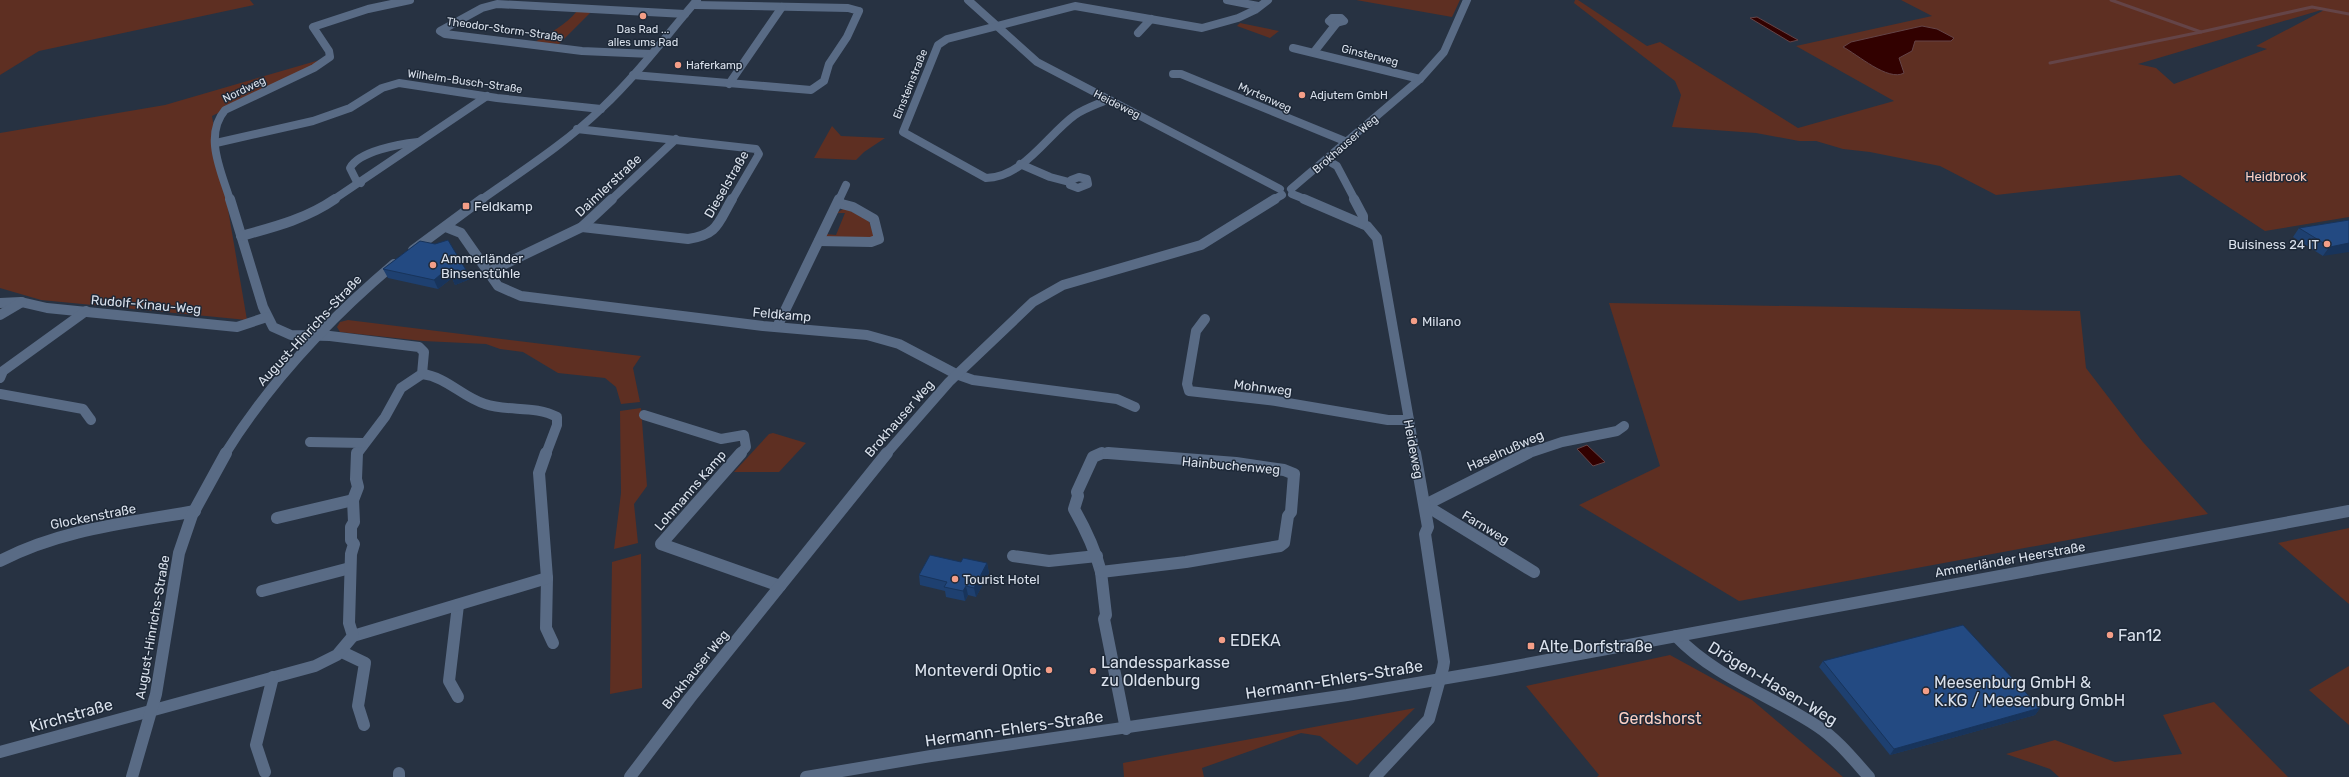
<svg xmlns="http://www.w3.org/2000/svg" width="2349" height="777" viewBox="0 0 2349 777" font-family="Rubik,sans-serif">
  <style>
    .green { fill: #5e2f22; fill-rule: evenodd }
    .water { fill: #320100; stroke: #644447 }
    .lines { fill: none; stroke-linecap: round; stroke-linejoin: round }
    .stream { stroke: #644447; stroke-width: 3 }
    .minor-far2 { stroke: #596b85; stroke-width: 8 }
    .minor-far1 { stroke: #596b85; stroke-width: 10 }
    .minor { stroke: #596b85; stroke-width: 12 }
    .wall { fill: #1e4070 }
    .shaded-wall { fill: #18345b }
    .building { fill: #234a82; stroke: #18345b }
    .poi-dot { fill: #f49e87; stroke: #1d2837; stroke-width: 1.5 }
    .labels { text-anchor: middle; stroke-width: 3; stroke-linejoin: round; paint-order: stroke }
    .far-street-label { font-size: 11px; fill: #dae1ec; stroke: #1d2837 }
    .far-poi-label { font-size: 11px; fill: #dae1ec; stroke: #1d2837; text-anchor: start }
    .park-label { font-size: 13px; fill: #fbcfc3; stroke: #1d2837 }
    .street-label { font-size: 13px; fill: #dae1ec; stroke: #1d2837 }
    .poi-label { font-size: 13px; fill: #dae1ec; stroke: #1d2837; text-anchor: start }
    .near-poi-label { font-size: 16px; fill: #dae1ec; stroke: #1d2837; text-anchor: start }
    .near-street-label { font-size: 16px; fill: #dae1ec; stroke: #1d2837 }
    .near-park-label { font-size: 16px; fill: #fbcfc3; stroke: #1d2837 }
  </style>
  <rect width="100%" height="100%" fill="#273242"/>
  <g class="green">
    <path d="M0,0H250L254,5L39,51L0,75Z"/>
    <path d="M1356,0H1460L1452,17Z"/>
    <path d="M1575,0H1578L1647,46L1660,42L1798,128L1894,101L1796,46L1932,16L1901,0H2349V217L2265,231L2180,175L1996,195L1940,166L1870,152L1843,149L1816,141H1799L1756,133L1672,127L1681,95L1675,81L1574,3ZM2328,8L2256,46L2267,49L2174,84L2156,68L2138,64Z"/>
    <path d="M577,11L591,12L559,44L535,42C550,32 565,26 577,11Z"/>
    <path d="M1240,23L1279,31L1270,38L1237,26Z"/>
    <path d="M330,57L212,116L247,320L41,300L0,288V133L165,105Z"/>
    <path d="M832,126L841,136L885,138L864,152L856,160L814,158Z"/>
    <path d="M845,208L869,221L874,237H825L826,234L836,235L845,213H836Z"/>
    <path d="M1609,303L2080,311L2086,368L2142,441L2208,514L1739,601L1579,505L1660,466Z"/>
    <path d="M348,320L641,356L633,368L640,402L621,404L616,387L605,378L558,373L523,352L500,349L486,344L423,341L340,332L337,327L340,322Z"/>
    <path d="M641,408L647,486L634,504L638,543L614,549L621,493L620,411Z"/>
    <path d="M773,433L806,443L779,472H734L769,434Z"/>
    <path d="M2349,528V604L2278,543Z"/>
    <path d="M641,554L642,688L610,694L612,562Z"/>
    <path d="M1670,655L1752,700L1843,777H1597L1599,775L1526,686Z"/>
    <path d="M2349,666V725L2309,690Z"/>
    <path d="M2214,702L2288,777H2059L2050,769L2006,754L2055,740L2115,762L2182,754L2163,715Z"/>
    <path d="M1415,708L1357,765L1320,736L1301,733L1202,768L1204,777H1124L1123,763Z"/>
  </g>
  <g class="water">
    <path d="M1757,17L1798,40L1790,42L1750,18Z"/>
    <path d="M1922,26L1937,29L1954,38L1951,41H1915L1912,51L1899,58L1904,73C1888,82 1857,54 1843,47L1851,42Z"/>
    <path d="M1587,445L1605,462L1593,466L1577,449Z"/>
  </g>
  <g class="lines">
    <g class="stream">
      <path d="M2111,0L2201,32L2312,7L2349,14"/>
      <path d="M2050,63L2201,32"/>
    </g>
    <g class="minor-far2">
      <path d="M968,0L1037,62L1280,189"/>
      <path d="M1227,0L1258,6"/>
      <path d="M1332,18H1341L1344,21L1333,24L1329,21Z"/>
      <path d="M1138,33L1151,19"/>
      <path d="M1293,48L1420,79"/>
      <path d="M1314,52L1336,24"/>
      <path d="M651,54L582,51L445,34L440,31L482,8L497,4L685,14"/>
      <path d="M1173,74H1181L1347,142"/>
      <path d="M633,75L811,90L824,81L829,64L847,37L859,11L848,8L694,5"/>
      <path d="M729,84L782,7"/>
      <path d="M1109,99C1098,104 1085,108 1075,115C1047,135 1024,177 986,178L903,132L938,45L947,39L1075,6L1202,28L1238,18L1255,10L1268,0"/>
      <path d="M577,129L756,149L759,154L732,200"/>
      <path d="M216,143L313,121L350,108L382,88L399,83L497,98L601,109"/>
      <path d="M1327,160L1337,166L1355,200"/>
      <path d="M1020,164L1050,177L1069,182"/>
      <path d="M1079,177L1087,179L1088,184L1078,188L1070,185L1071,180Z"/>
      <path d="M361,183L356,180L350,168C359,151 400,144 418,142"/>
      <path d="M1291,189L1420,79L1444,52L1467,0"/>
      <path d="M1292,194L1307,200"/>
      <path d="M230,200C222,173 203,136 225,110L314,68L330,57L329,51L313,27L368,9L410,0"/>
      <path d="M333,200L487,96"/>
      <path d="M481,200C522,171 566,143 602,108C637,75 666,36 697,0"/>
      <path d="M611,200L676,139"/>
      <path d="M839,200L846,185"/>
      <path d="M1273,200L1282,195"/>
    </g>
    <g class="minor-far1">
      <path d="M230,199L263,307L273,327L291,335L330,336L419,347L424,352L422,374L401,388L385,417L357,454"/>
      <path d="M1304,199L1367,226L1377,238L1415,454"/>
      <path d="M1354,199L1363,216V224"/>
      <path d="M446,227L461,233L498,286L521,296L763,326L867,335L899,344L956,374L973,380L1117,399L1135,407"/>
      <path d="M582,227L688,239C718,235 718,223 732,199"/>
      <path d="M241,236C274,227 306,219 335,199"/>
      <path d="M819,241L871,242L879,239L874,219L853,207L838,203"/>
      <path d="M413,250L482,199"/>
      <path d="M488,272L582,227L612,199"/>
      <path d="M0,303L21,302L47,308L237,327L267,317"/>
      <path d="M0,315L22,302"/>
      <path d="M1205,319L1196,331L1187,384L1189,391L1276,401L1388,420H1409"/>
      <path d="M777,327L839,199"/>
      <path d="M422,374C447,377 462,397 485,404C508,412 535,405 557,417V425L546,454"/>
      <path d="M0,378L3,371L86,311"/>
      <path d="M0,394L83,409L91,420"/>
      <path d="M644,415L721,439L744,435L746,447L740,454"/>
      <path d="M310,442L364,443"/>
      <path d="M225,454C270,382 329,319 394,264"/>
      <path d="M886,454L949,382L1033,302L1063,285L1201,245L1275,199"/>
      <path d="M1100,454H1122"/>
      <path d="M1526,454L1562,442L1617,431L1624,426"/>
    </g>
    <g class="minor">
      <path d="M741,453L661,544L780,586"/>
      <path d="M1528,453L1425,505L1534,572"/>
      <path d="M277,518L353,500"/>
      <path d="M1013,556L1049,561L1097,556"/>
      <path d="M0,561C61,529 128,523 195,511"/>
      <path d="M1101,572L1106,615L1104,619L1126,729"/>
      <path d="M1101,572C1095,549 1086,530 1074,509L1078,496L1077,492L1093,457L1102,453"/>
      <path d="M1101,572L1186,562L1280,546L1284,543L1288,516L1291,512L1294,474L1284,470L1236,463L1108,453"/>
      <path d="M547,578L546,628L553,643"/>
      <path d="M262,591L350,568"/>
      <path d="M458,605L449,681L458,697"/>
      <path d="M353,636L547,578L539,473L546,453"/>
      <path d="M1676,636C1715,677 1770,695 1817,726C1837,739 1853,759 1869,777"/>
      <path d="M342,652L365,663L358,706L364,725"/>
      <path d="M0,752L315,666L337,655L353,636L349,623L351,554L354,544L351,540V527L354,522L353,500L358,487L356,479L357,453"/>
      <path d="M265,772L256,745L273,677"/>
      <path d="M399,773V777"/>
      <path d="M132,777L156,694L179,553L192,515L226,453"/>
      <path d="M630,777L690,698L887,453"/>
      <path d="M806,777L931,756L1347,695L1494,670L2349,511"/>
      <path d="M1375,777L1429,719L1443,668L1444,662L1425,534L1428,527L1415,453"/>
    </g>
  </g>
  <g class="wall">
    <path d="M2349,220L2323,256L2293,237L2299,228Z"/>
    <path d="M420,241L470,279L455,285L452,278L438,289L388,278L383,269Z"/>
    <path d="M961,562L987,563L989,573L976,597L968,595L965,601L946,597L945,591L920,585L919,575Z"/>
    <path d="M1823,661L2040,708L2035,715L1890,755L1819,667Z"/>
  </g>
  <g class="shaded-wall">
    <path d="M2349,243V252L2323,256L2330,247Z"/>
    <path d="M447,269L452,278L438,289L434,280Z"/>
    <path d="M466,270L470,279L455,285L451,275Z"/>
    <path d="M987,563L989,573L976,597L974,588Z"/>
    <path d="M966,586L968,595L965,601L963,591Z"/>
    <path d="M2040,708L2035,715L1890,755L1894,749Z"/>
  </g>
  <g class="building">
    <path d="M2349,220V243L2330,247L2299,228Z"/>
    <path d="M448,240L466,270L451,275L447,269L434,280L383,269L420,241L435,244Z"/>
    <path d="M930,555L961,562L963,558L987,563L974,588L966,586L963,591L944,587L947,582L919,575Z"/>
    <path d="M1963,625L2040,708L1894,749L1823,661Z"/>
  </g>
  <g class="poi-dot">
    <circle cx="643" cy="16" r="4"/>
    <circle cx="678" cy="65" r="4"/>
    <circle cx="1302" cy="95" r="4"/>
    <rect x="462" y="202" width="8" height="8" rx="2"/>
    <circle cx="2327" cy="244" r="4"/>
    <circle cx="433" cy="265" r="4"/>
    <circle cx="1414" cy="321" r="4"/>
    <circle cx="955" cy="579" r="4"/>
    <circle cx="2110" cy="635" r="4"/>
    <circle cx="1222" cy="640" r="4"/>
    <rect x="1527" y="642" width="8" height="8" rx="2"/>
    <circle cx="1049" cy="670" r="4"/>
    <circle cx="1093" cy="671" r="4"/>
    <circle cx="1926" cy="691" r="4"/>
  </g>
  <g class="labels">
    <g class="far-street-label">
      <text transform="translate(505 29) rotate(8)" y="4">Theodor-Storm-Straße</text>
      <text transform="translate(1370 55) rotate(14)" y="4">Ginsterweg</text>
      <text transform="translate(465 81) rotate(8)" y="4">Wilhelm-Busch-Straße</text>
      <text transform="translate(910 84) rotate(-68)" y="4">Einsteinstraße</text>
      <text transform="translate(244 89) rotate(-26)" y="4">Nordweg</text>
      <text transform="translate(1265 97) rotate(24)" y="4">Myrtenweg</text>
      <text transform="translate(1117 104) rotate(27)" y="4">Heideweg</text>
      <text transform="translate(1345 144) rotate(-41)" y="4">Brokhauser Weg</text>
    </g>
    <g class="far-poi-label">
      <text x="643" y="33" text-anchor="middle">Das Rad ...<tspan x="643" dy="13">alles ums Rad</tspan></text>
      <text x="686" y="69">Haferkamp</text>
      <text x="1310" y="99">Adjutem GmbH</text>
    </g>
    <g class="park-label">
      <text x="2276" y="181">Heidbrook</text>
    </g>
    <g class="street-label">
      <text transform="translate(726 184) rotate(-60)" y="5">Dieselstraße</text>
      <text transform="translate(608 185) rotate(-43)" y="5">Daimlerstraße</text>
      <text transform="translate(146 304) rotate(5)" y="5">Rudolf-Kinau-Weg</text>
      <text transform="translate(782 314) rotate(5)" y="5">Feldkamp</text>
      <text transform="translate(309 330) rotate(-47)" y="5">August-Hinrichs-Straße</text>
      <text transform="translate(1263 387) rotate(7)" y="5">Mohnweg</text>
      <text transform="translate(899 418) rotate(-49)" y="5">Brokhauser Weg</text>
      <text transform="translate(1414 449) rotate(79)" y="5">Heideweg</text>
      <text transform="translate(1505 450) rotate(-24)" y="5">Haselnußweg</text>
      <text transform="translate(1231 465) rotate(5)" y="5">Hainbuchenweg</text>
      <text transform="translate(690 490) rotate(-49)" y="5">Lohmanns Kamp</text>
      <text transform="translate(93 516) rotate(-11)" y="5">Glockenstraße</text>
      <text transform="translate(1486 527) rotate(31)" y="5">Farnweg</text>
      <text transform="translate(2010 559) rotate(-10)" y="5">Ammerländer Heerstraße</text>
      <text transform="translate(152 627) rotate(-80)" y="5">August-Hinrichs-Straße</text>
      <text transform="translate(695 669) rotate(-51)" y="5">Brokhauser Weg</text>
    </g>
    <g class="poi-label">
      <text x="474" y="211">Feldkamp</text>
      <text x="2319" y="249" text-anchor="end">Buisiness 24 IT</text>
      <text x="441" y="263">Ammerländer<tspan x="441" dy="15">Binsenstühle</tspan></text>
      <text x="1422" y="326">Milano</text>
      <text x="963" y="584">Tourist Hotel</text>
    </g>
    <g class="near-poi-label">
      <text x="2118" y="641">Fan12</text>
      <text x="1230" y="646">EDEKA</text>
      <text x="1539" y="652">Alte Dorfstraße</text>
      <text x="1101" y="668">Landessparkasse<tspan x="1101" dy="18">zu Oldenburg</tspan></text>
      <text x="1041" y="676" text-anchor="end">Monteverdi Optic</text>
      <text x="1934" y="688">Meesenburg GmbH &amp;<tspan x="1934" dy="18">K.KG / Meesenburg GmbH</tspan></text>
    </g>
    <g class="near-street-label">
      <text transform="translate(1334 679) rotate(-9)" y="6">Hermann-Ehlers-Straße</text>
      <text transform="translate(1773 683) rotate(31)" y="6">Drögen-Hasen-Weg</text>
      <text transform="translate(71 715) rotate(-16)" y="6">Kirchstraße</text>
      <text transform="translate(1014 728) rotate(-8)" y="6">Hermann-Ehlers-Straße</text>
    </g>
    <g class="near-park-label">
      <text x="1660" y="724">Gerdshorst</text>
    </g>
  </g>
</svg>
